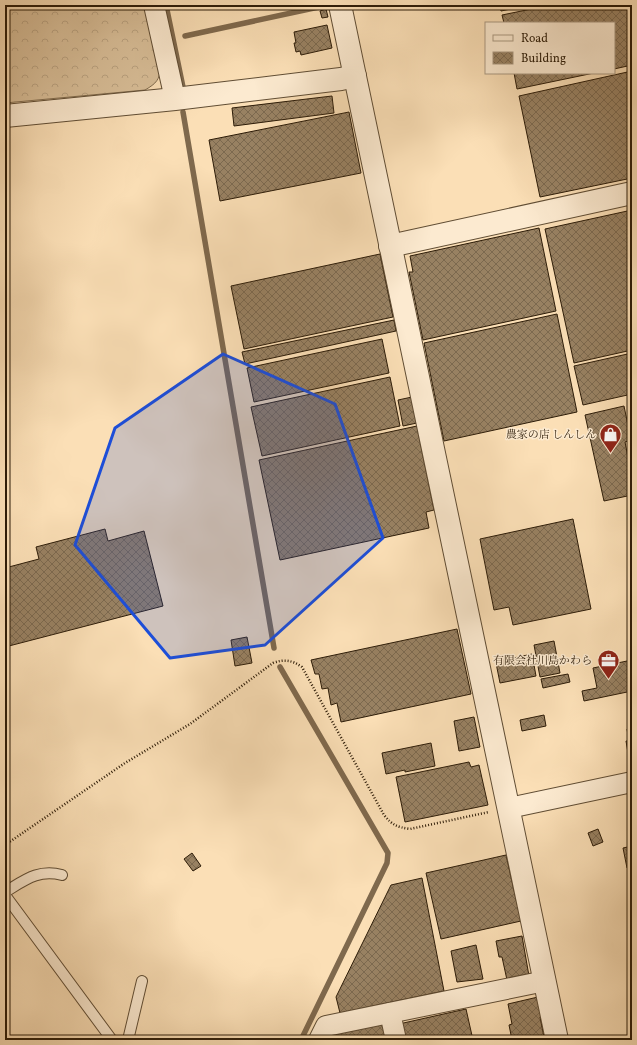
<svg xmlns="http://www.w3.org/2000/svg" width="637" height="1045" viewBox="0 0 637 1045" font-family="Vollkorn,'Noto Serif JP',serif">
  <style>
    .forest { fill: url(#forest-crowns); stroke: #826d50 }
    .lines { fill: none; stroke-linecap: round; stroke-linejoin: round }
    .stream { stroke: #7f694d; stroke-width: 5.5 }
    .building { fill: url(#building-cross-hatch); stroke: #2d1c08 }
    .service-casing { stroke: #604d34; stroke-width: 12 }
    .minor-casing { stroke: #604d34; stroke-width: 22 }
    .tertiary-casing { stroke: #604d34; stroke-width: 24 }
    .path { stroke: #2d1c08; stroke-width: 2.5; stroke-dasharray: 1 2; stroke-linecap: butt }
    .service { stroke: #fcead0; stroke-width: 10 }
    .minor { stroke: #fcead0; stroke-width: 20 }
    .tertiary { stroke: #fcead0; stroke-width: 22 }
    .marked { fill: #1d4ed8; fill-opacity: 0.2; stroke: #1d4ed8; stroke-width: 3; stroke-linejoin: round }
    .labels { text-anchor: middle; stroke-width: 3; stroke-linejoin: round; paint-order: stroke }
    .poi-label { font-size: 11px; fill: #2d1c08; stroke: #fcead0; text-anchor: end }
  </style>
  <defs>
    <pattern id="forest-crowns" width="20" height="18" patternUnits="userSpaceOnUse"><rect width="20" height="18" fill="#d8be98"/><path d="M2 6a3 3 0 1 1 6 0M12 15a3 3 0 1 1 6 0" fill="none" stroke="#baa382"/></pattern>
    <pattern id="building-cross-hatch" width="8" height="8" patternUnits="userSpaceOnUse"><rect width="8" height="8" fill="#988162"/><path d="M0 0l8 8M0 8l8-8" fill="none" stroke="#7c694f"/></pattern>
  </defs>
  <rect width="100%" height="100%" fill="#fbdfb6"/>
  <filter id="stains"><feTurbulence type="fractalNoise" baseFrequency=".005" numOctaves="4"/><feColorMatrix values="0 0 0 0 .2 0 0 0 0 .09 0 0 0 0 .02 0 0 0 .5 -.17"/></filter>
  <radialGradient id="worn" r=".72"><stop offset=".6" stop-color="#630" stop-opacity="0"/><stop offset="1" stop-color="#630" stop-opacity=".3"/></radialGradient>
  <path class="forest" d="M5,5H147L161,67C159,80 157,83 145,90L5,103Z"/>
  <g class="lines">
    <g class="stream">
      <path d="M166,5L183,87"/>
      <path d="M185,36L328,5"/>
      <path d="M183,112L274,648"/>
      <path d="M280,667L388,853L387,863L301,1040"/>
    </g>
  </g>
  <g class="building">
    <path d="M499,5H530L501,11Z"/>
    <path d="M551,5H632V65L614,69V23H504L502,15Z"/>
    <path d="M326,9L328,17L322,18L320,11Z"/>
    <path d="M327,25L332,48L301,55L300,51L296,52L294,43H296L294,32Z"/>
    <path d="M632,71V178L540,197L519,96Z"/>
    <path d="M514,73H594L517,89Z"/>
    <path d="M332,96L334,113L234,126L232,108Z"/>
    <path d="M349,112L361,173L220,201L209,140Z"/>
    <path d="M632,210V350L574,363L545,229Z"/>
    <path d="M539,228L556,311L423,340L409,272H413L410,256Z"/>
    <path d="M380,254L393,317L244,349L231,286Z"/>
    <path d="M557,314L577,412L444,441L424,343Z"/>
    <path d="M394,320L396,331L245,364L242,352Z"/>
    <path d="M382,339L389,373L254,402L247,368Z"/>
    <path d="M632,353V394L583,405L574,366Z"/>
    <path d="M390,377L400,426L262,456L251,407Z"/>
    <path d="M412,397L417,423L403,426L398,400Z"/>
    <path d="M624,406L631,440L625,442L630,468L632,467V495L604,501L585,415Z"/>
    <path d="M417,426L434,510L426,512L429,528L280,560L259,460Z"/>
    <path d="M573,519L591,609L513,625L509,607L494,610L480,539Z"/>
    <path d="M105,529L108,541L144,531L163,606L5,647V568L39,559L36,547Z"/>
    <path d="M457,629L471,694L341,722L337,703L331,705L328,688L322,689L319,674H315L311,660Z"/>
    <path d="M247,637L252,663L235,666L231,640Z"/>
    <path d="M554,641L560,673L540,677L534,645Z"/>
    <path d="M532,654L536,676L500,683L495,658L508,656L509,659Z"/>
    <path d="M632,660V691L584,701L582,691L597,688L593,668Z"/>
    <path d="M568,674L570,682L543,688L541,679Z"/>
    <path d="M544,715L546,726L522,731L520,720Z"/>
    <path d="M474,717L480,747L459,751L454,721Z"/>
    <path d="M632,728V758L629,759L626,741H629L627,729Z"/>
    <path d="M431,743L435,766L405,772V770L386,774L382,753Z"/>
    <path d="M469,762L471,767L479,765L488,805L405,822L396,777Z"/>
    <path d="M628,799H632V825H631L629,818L632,817Z"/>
    <path d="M598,829L603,842L593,846L588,833Z"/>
    <path d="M632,846V867L627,868L623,848Z"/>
    <path d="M192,853L201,866L193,871L184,859Z"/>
    <path d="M506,855L521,921L441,939L426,873Z"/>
    <path d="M422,878L444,991L340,1013L336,997L391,885Z"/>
    <path d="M522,936L529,976L507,980L502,957H499L496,941Z"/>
    <path d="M476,945L483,979L457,982L451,951Z"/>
    <path d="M538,997L543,1017H540L544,1037L539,1038L540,1040H512L509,1025L512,1024L508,1004Z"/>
    <path d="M466,1009L473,1040H403L399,1024Z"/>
    <path d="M386,1023L390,1040H331L332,1035Z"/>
  </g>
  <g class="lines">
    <defs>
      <g id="service">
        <path d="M5,892C25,880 38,869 62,875"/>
        <path d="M5,895L112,1040"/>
        <path d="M128,1040L142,981"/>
      </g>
      <g id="minor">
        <path d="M154,5L175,99"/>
        <path d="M509,808L632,782"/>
        <path d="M390,1013L396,1040"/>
        <path d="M319,1040L326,1026L545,981"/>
      </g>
      <g id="tertiary">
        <path d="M340,5L557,1040"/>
        <path d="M5,116L175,99L341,79L355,76"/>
        <path d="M390,246L632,193"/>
      </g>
    </defs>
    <use href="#service" class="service-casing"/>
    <use href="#minor" class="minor-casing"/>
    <use href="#tertiary" class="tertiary-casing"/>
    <path class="path" d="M5,845L125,763L190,724L273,663C284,659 292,660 302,667L384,815C392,825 397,827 410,829L489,812"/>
    <use href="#service" class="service"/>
    <use href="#minor" class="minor"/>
    <use href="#tertiary" class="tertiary"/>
  </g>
  <path class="marked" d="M223,354L335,404L383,538L265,645L170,658L75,545L115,428Z"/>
  <defs>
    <symbol id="shop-pin" viewBox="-11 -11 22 30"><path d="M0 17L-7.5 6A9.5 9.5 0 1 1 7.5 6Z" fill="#8f2418" stroke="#fcead0"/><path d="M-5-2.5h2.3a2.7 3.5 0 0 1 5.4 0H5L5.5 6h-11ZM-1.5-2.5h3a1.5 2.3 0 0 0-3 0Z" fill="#fff"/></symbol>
    <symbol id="office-pin" viewBox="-11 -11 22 30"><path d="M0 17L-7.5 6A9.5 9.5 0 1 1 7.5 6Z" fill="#8f2418" stroke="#fcead0"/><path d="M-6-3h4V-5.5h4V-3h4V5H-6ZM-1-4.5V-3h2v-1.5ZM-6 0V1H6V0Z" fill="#fff"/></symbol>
  </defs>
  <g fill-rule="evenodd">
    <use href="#shop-pin" x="598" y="422" width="25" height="34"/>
    <use href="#office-pin" x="596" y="648" width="25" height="34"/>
  </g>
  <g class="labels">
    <g class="poi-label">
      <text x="596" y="438">農家の店 しんしん</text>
      <text x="592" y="664">有限会社川島かわら</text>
    </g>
  </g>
  <rect width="637" height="1045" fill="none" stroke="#fbdfb6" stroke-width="20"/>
  <rect x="6" y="6" width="625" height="1033" fill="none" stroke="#2d1c08" stroke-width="2"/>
  <rect x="10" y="10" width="617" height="1025" fill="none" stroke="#2d1c08"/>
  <rect x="485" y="22" width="130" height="52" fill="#fcead0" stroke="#a99880"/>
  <rect x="493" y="35" width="20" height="6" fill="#fcead0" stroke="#a99880"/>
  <text x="521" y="42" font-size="12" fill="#2d1c08">Road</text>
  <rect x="493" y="52" width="20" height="12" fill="url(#building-cross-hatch)" stroke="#a99880"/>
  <text x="521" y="62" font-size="12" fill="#2d1c08">Building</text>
  <rect width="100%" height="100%" filter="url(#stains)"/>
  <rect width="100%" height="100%" fill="url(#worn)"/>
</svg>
